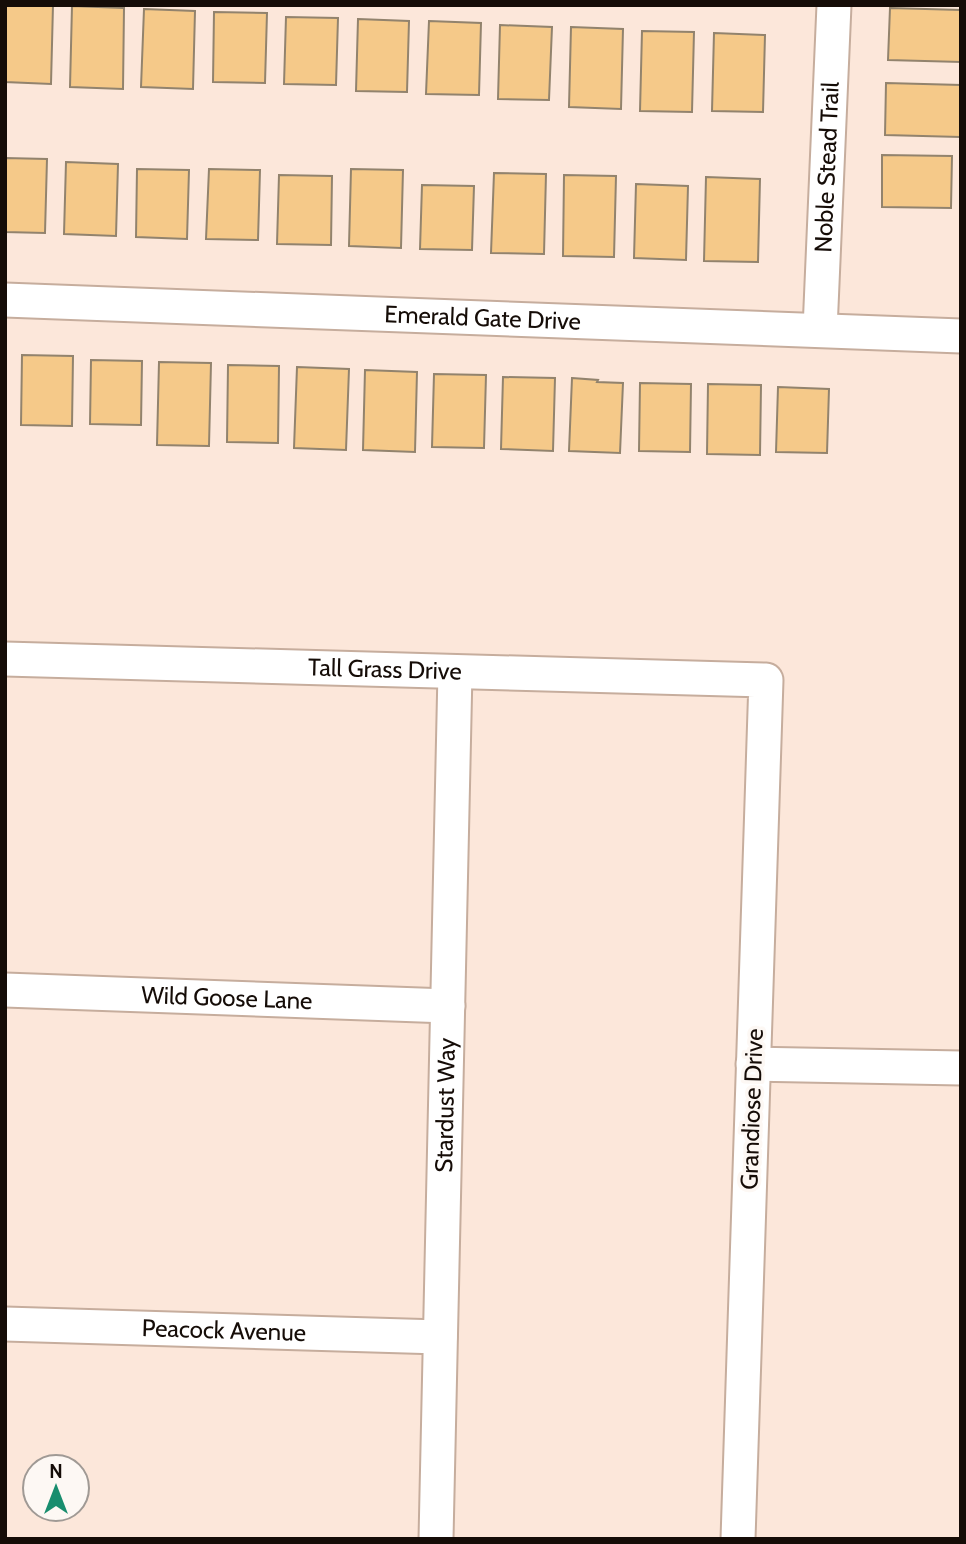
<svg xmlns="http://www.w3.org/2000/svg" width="966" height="1544" viewBox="0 0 966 1544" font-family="Cabin,sans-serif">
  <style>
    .building { fill: #f5c989; stroke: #92836d; stroke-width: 2 }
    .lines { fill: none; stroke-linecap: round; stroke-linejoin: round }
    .minor-casing { stroke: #c6ad9d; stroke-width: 37 }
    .minor { stroke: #fff; stroke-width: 33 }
    .labels { text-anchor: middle; stroke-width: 7; stroke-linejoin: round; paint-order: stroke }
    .street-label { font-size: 24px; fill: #150c07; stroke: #fdf8f4 }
  </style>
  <rect width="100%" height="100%" fill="#fce7da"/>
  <g class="building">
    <path d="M5,5H53L51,84L5,82Z"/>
    <path d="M72,6L124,8L123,89L70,87Z"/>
    <path d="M890,8L961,10V62L888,60Z"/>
    <path d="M144,9L195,11L193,89L141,87Z"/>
    <path d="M214,12L267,13L265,83L213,82Z"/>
    <path d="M286,17L338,18L336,85L284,84Z"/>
    <path d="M358,19L409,21L407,92L356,91Z"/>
    <path d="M429,21L481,23L479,95L426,94Z"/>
    <path d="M500,25L552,27L549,100L498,99Z"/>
    <path d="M571,27L623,29L621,109L569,107Z"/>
    <path d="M642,31L694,32L692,112L640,111Z"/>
    <path d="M714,33L765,35L763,112L712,111Z"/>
    <path d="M886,83L961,85L960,137L885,135Z"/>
    <path d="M882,155L952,156L951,208L882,207Z"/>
    <path d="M5,158L47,159L45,233L5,232Z"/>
    <path d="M66,162L118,164L116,236L64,234Z"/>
    <path d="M137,169L189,170L187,239L136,237Z"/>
    <path d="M209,169L260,170L258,240L206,239Z"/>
    <path d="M351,169L403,170L401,248L349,246Z"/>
    <path d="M494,173L546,174L544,254L491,253Z"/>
    <path d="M279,175L332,176L331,245L277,244Z"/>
    <path d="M564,175L616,176L614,257L563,256Z"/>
    <path d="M706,177L760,179L758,262L704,261Z"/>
    <path d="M636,184L688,186L686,260L634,258Z"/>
    <path d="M422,185L474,186L472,250L420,249Z"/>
    <path d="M22,355L73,356L72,426L21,425Z"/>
    <path d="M91,360L142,361L141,425L90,424Z"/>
    <path d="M159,362L211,363L209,446L157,445Z"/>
    <path d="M228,365L279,366L278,443L227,442Z"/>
    <path d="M297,367L349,369L346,450L294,448Z"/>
    <path d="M365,370L417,372L415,452L363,450Z"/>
    <path d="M434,374L486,375L484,448L432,447Z"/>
    <path d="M503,377L555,378L553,451L501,449Z"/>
    <path d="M572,378L598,380L597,382L623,383L620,453L569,451Z"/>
    <path d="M640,383L691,384L690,452L639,451Z"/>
    <path d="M708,384L761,385L760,455L707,454Z"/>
    <path d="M778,387L829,389L827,453L776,452Z"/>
  </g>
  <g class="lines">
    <defs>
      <g id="minor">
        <path id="s1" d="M5,300L961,336"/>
        <path id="s2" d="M820,330L834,5"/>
        <path id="s3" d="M5,659L766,680L738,1539"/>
        <path id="s4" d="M5,990L448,1006"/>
        <path d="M753,1064L961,1068"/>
        <path id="s5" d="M5,1324L440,1337"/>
        <path id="s6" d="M436,1539L455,672"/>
      </g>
    </defs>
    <use href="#minor" class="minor-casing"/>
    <use href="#minor" class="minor"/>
  </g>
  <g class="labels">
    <g class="street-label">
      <text dy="8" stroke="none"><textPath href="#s2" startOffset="163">Noble Stead Trail</textPath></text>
      <text dy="8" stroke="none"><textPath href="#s1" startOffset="478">Emerald Gate Drive</textPath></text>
      <text dy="8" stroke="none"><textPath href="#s3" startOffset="380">Tall Grass Drive</textPath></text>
      <text dy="8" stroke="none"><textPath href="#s4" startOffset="222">Wild Goose Lane</textPath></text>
      <text dy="8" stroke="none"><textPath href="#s6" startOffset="434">Stardust Way</textPath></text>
      <text transform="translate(752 1109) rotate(-88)" y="8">Grandiose Drive</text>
      <text dy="8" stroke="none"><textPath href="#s5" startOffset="219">Peacock Avenue</textPath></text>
    </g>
  </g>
  <rect width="966" height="1544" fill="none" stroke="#150c07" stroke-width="14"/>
  <g transform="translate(56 1488)"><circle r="33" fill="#fdf8f4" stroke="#a09a95" stroke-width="2"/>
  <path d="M0-5L12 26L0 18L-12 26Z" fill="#188d6e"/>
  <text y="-10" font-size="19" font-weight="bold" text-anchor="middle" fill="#150c07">N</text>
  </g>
</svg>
